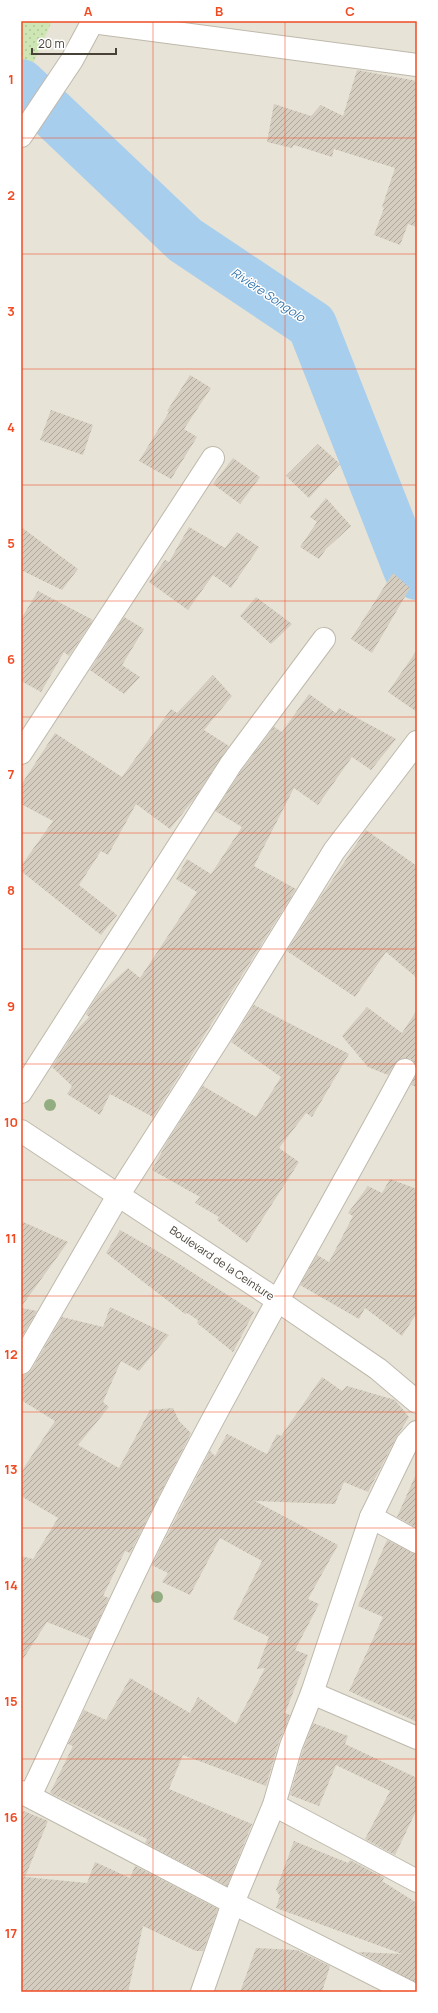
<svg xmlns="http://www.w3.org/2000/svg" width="438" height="2013" viewBox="0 0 438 2013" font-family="Manrope,sans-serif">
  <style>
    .residential { fill: #e7e3d7 }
    .grass { fill: url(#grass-dots) }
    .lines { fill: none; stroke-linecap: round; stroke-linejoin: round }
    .river { stroke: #a8ceed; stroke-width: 50 }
    .building { fill: url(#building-hatch) }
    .minor-casing { stroke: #bfb9ac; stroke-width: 24 }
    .minor { stroke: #fff; stroke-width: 22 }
    .tree { fill: #93ad82 }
    .grid { fill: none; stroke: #f04c24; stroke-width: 1; stroke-opacity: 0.55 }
    .labels { text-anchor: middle; stroke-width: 3; stroke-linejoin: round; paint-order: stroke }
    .street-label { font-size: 11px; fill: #474137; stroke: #fff }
    .water-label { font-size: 12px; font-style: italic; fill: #3575ae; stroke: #fff }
    .neatline { fill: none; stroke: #f04c24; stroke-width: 1.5 }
    .grid-label { font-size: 13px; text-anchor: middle; font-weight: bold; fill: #f04c24 }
  </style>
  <defs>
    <pattern id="grass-dots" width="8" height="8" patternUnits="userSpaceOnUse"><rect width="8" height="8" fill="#cde6b3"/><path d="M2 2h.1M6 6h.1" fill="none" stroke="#b1c69b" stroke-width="1.8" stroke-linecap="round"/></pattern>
    <pattern id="building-hatch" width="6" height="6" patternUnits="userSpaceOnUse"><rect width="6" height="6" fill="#d5cdbf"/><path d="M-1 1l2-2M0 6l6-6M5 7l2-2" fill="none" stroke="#afa89c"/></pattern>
  </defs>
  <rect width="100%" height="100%" fill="#f3f1e9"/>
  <rect class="residential" x="21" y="21" width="396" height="1971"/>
  <path class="grass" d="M21,21H52L26,79L21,83Z"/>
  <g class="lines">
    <path class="river" d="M21,84L185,240L312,325L408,569L417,575"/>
  </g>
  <g class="building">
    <path d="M357,70L417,81V227L408,224L400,245L374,235L384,208L382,207L395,168L334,149L332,157L294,145L292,148L267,142L274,104L311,116L321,105L343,116Z"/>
    <path d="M190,375L211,388L184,429L197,437L171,479L139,461L169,412L167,411Z"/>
    <path d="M51,410L93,425L83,455L40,440Z"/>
    <path d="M318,444L340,464L309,498L286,476Z"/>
    <path d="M233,458L260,477L240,504L213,484Z"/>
    <path d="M326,498L351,526L326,549L319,559L300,547L317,522L310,517Z"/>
    <path d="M21,527L78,569L62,590L21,570Z"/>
    <path d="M189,527L225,548L237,532L259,547L231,588L213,575L188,610L149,582L165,560L169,562Z"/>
    <path d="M393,573L410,588L372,653L351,639Z"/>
    <path d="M38,591L93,620L69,656L64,652L41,692L21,681V619Z"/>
    <path d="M256,597L292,624L271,644L240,616Z"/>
    <path d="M124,617L144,629L122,665L140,677L124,694L90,670Z"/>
    <path d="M417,650V712L388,692Z"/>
    <path d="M213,675L232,696L204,730L229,746L194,799L170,829L136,804L108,855L101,851L79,885L117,915L101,935L21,871V866L53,821L21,804V785L55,733L122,777L171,709L177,713Z"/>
    <path d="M309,694L336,713L339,708L396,739L371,770L352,757L318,805L294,788L254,866L296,889L153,1117L110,1094L100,1115L67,1094L72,1086L52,1067L74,1033L89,1017L86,1014L98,995L128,968L140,978L197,892L176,879L187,859L211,874L242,827L215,811L241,771L274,727L282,732Z"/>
    <path d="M366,830L417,866V978L386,952L355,997L287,951L318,901Z"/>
    <path d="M254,1005L349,1054L312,1117L306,1113L279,1148L299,1162L247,1243L217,1220L219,1217L195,1203L200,1197L152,1170L167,1142L203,1086L256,1117L281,1077L231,1042Z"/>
    <path d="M367,1007L402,1033L417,1010V1068L411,1059L405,1058L398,1060L388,1075L368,1067L342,1036Z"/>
    <path d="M417,1072V1087L411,1085Z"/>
    <path d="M390,1179L417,1189V1313L402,1336L365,1308L359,1319L300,1285L317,1255L329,1262L353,1216L348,1213L368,1186L382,1193Z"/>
    <path d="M21,1221L68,1242L21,1307Z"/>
    <path d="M120,1230L173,1260L254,1312L233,1352L197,1323L198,1320L187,1313L185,1314L106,1253Z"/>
    <path d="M110,1307L169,1335L139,1371L121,1361L103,1402L109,1407L78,1445L119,1468L150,1410L173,1408L179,1421L191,1433L130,1553L125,1551L103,1596L109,1598L90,1639L47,1622L21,1662V1556L33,1559L58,1518L21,1496V1472L55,1421L21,1400V1375L27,1374L32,1369L62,1317L103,1327Z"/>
    <path d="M21,1308L37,1311L21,1338Z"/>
    <path d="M322,1377L342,1391L347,1386L395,1400L409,1417L396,1438L368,1492L344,1482L335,1504L255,1501L338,1545L308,1599L319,1604L295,1650L308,1655L285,1713L290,1715L279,1742L266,1786L183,1755L169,1789L252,1824L227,1886L145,1843L147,1839L50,1793L73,1746L68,1744L84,1710L106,1720L130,1678L190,1713L198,1697L236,1724L265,1668L257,1669L269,1637L233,1619L262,1561L220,1538L190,1595L162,1582L168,1573L152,1565L210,1451L215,1456L227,1434L267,1454L277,1434L281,1436Z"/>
    <path d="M417,1472V1528L397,1517Z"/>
    <path d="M387,1540L417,1554V1722L349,1691L383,1617L358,1606Z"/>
    <path d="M313,1723L348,1736L345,1744L417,1778V1809L395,1855L365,1839L390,1791L336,1765L319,1806L290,1795L303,1750Z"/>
    <path d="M21,1810L48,1821L25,1877L87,1883L95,1862L130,1878L135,1866L218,1909L203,1951H196L143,1926L128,1992H21Z"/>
    <path d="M294,1841L348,1863L350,1860L384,1878L382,1881L417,1903V1983L358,1952L402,1954L276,1908L280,1896L276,1890Z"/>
    <path d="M256,1948L297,1950L330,1966L322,1992H240Z"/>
  </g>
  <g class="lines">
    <defs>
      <g id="minor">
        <path d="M92,22L417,65"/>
        <path d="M21,136L72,60L93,21"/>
        <path d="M21,753L213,458"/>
        <path d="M21,1092L231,764L324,639"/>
        <path d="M21,1131L277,1300L378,1369L417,1402"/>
        <path d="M21,1363L119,1194L220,1036L334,851L417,742"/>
        <path d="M371,1517L417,1542"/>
        <path d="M312,1693L417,1738"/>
        <path d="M21,1792L233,1903L409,1992"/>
        <path d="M30,1796C77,1697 121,1597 171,1499C245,1354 328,1213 405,1070"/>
        <path d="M274,1805L417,1881"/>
        <path d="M202,1992L233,1903L274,1805L291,1746L312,1693L371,1517L407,1443L417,1432"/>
      </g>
    </defs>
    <use href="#minor" class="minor-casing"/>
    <use href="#minor" class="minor"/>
  </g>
  <g class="tree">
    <circle cx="50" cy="1105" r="6"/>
    <circle cx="157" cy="1597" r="6"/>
  </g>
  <path class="grid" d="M153,21V1992M285,21V1992M21,138H417M21,254H417M21,369H417M21,485H417M21,601H417M21,717H417M21,833H417M21,949H417M21,1064H417M21,1180H417M21,1296H417M21,1412H417M21,1528H417M21,1644H417M21,1759H417M21,1875H417"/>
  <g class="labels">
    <g class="street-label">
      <text transform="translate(222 1263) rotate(34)" y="4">Boulevard de la Ceinture</text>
    </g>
    <g class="water-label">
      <text transform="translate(268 295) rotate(34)" y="4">Rivière Songolo</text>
    </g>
  </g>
  <rect width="438" height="2013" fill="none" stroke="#ffffff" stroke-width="44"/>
  <path d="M32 48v6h84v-6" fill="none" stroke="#474137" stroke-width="2"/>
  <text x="38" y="48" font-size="12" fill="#474137" stroke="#ffffff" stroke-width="3" paint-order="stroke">20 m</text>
  <rect x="22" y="22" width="394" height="1969" class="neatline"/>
  <g class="grid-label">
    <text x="88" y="16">A</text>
    <text x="219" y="16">B</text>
    <text x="350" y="16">C</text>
    <text x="11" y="84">1</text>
    <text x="11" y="200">2</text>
    <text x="11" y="316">3</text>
    <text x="11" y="432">4</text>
    <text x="11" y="548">5</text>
    <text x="11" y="664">6</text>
    <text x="11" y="779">7</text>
    <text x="11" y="895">8</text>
    <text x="11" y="1011">9</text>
    <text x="11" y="1127">10</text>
    <text x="11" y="1243">11</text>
    <text x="11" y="1359">12</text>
    <text x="11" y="1474">13</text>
    <text x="11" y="1590">14</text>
    <text x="11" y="1706">15</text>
    <text x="11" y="1822">16</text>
    <text x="11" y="1938">17</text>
  </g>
</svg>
